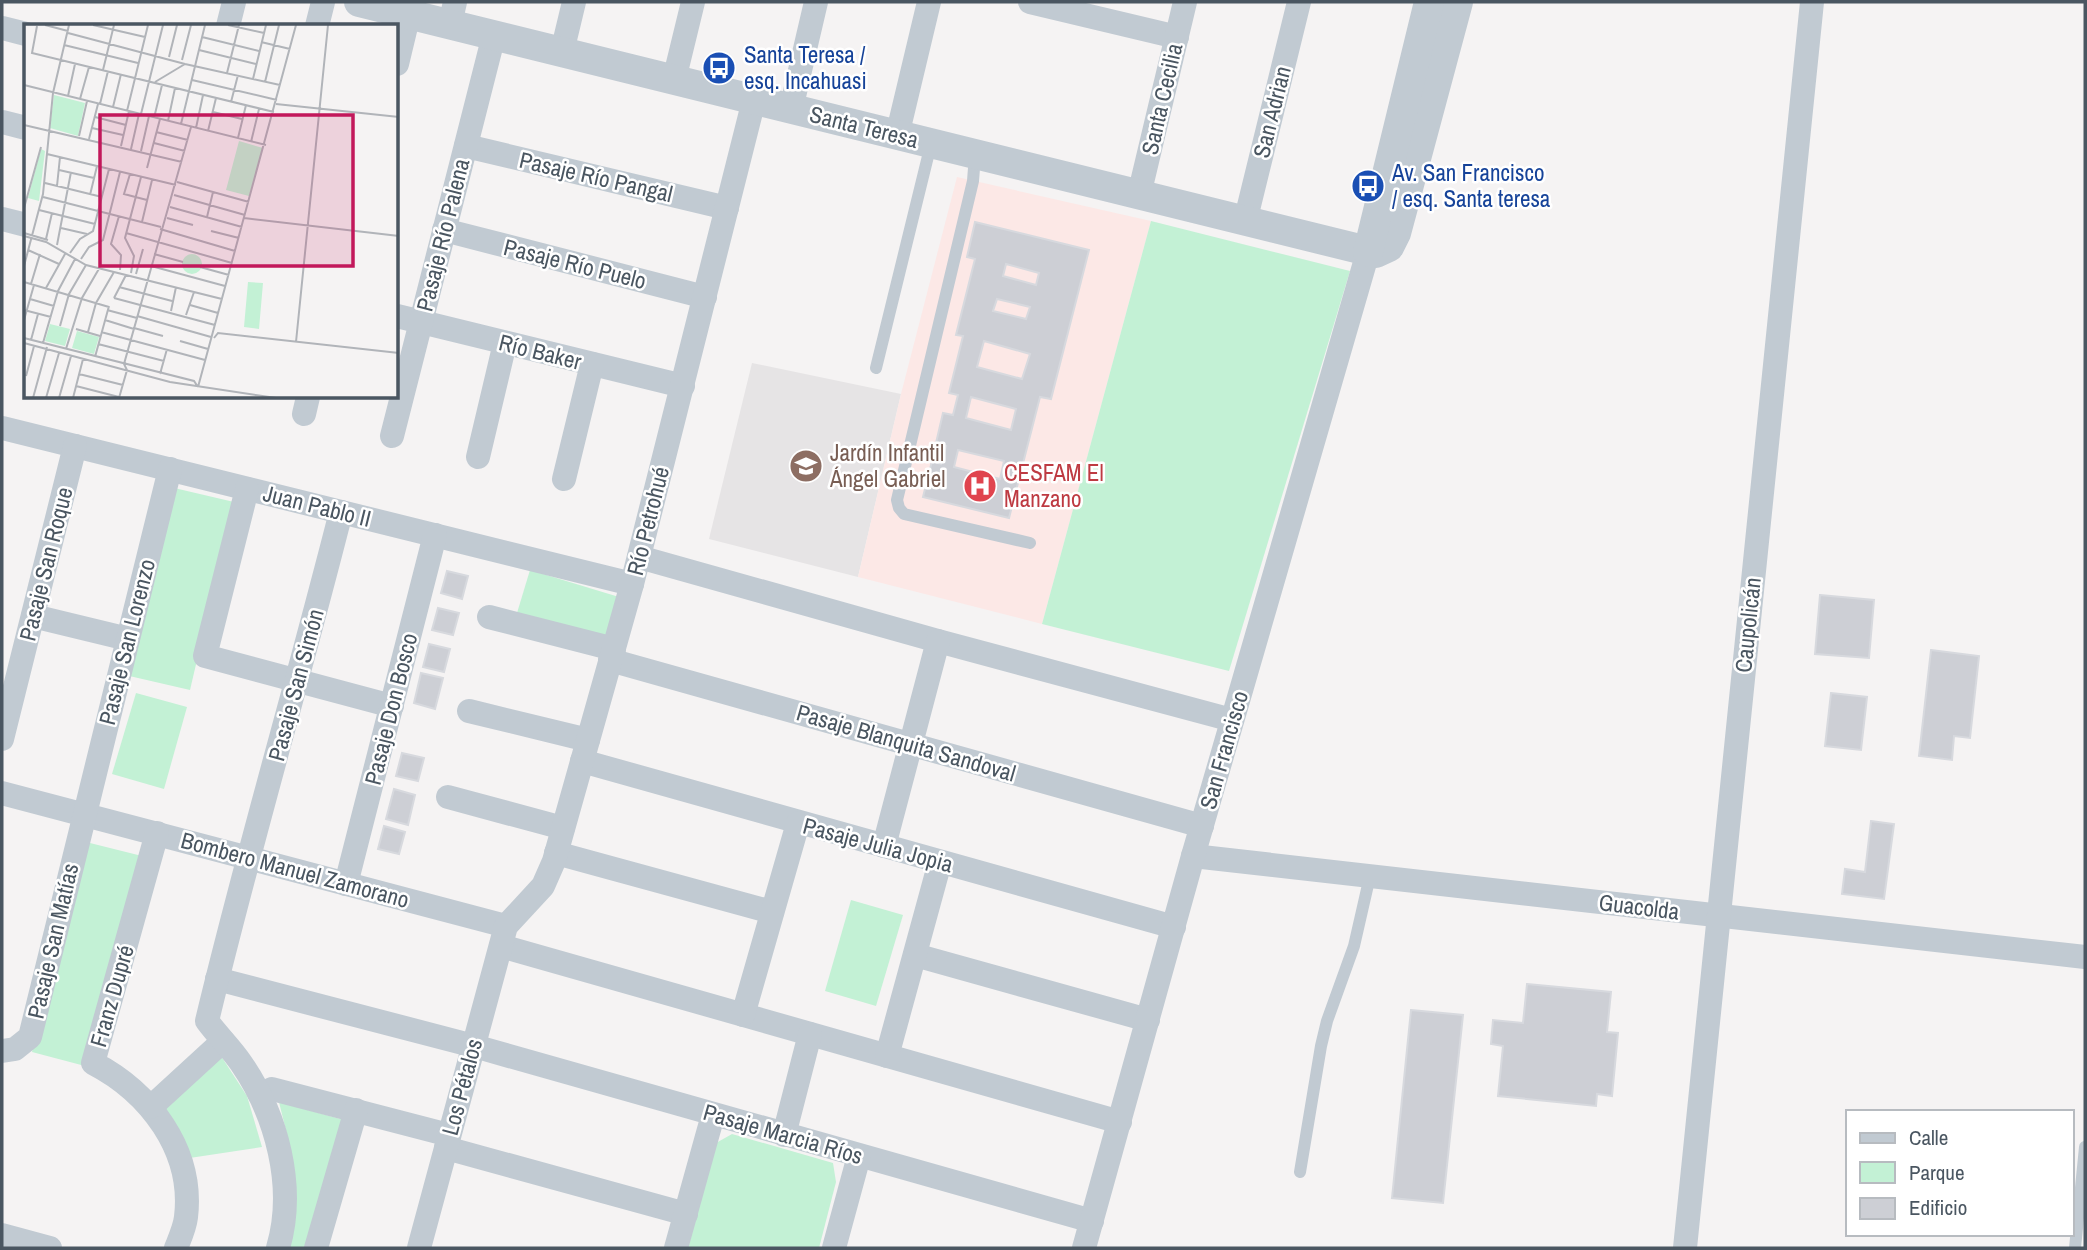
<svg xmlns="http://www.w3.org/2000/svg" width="2087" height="1250" viewBox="0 0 2087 1250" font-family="'Archivo Narrow',sans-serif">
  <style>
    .education { fill: #e6e4e5 }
    .medical { fill: #fce8e6 }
    .green { fill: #c3f1d5 }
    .building { fill: #cdcfd5; stroke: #d7d9de; stroke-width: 2; fill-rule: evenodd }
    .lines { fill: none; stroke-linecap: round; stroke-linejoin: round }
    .service { stroke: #c1cad2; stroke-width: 12 }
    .minor { stroke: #c1cad2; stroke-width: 24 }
    .tertiary { stroke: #c1cad2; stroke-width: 30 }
    .labels { text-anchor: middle; stroke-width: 5; stroke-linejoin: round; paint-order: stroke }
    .transit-label { font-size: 23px; fill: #164399; stroke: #fff; text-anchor: start }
    .street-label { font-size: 23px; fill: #4a5661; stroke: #fff }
    .education-label { font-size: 23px; fill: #785e54; stroke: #fff; text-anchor: start }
    .health-label { font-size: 23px; fill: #be3a42; stroke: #fff; text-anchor: start }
    .inset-road { fill: none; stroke: #b1b4b9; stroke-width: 2 }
    .view { fill: #c2185b; fill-opacity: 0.15; stroke: #c2185b; stroke-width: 3.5 }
    .inset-edge { fill: none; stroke: #4a5661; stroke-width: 3.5 }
  </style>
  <rect width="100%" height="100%" fill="#f5f3f3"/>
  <path class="education" d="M752,363L901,394L858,577L709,539Z"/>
  <path class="medical" d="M957,177L1151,221L1042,624L858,577L901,394Z"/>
  <g class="green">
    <path d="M1151,221L1350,271L1229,671L1042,624Z"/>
    <path d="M170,487L234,502L190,690L125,675Z"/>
    <path d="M530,570L619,597L606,640L517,613Z"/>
    <path d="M136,693L187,707L164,789L112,774Z"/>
    <path d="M86,842L142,856L85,1066L32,1052Z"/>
    <path d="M851,900L903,915L876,1006L825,991Z"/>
    <path d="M221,1056L247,1096L262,1147L183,1159L161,1106Z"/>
    <path d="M279,1102L344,1120L307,1248H288L289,1143Z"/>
    <path d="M732,1134L833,1163L836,1182L819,1248H688L716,1143Z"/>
  </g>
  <g class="building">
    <path d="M975,222L1089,250L1051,399L1040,397L1009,518L923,497L932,461L941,464L946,446L936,443L943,413L953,415L958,395L949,393L963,336L956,335L975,259L967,257ZM1006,264L1039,273L1036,285L1003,276ZM997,299L1030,307L1026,319L993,311ZM984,341L1030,354L1022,379L977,367ZM971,397L1016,409L1011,430L966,418ZM958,450L1004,461L1000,479L954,467Z"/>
    <path d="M447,571L468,576L462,599L441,593Z"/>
    <path d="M1820,595L1874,600L1869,658L1815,654Z"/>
    <path d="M438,608L459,613L453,635L432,630Z"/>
    <path d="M429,644L450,649L444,672L423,667Z"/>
    <path d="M1931,650L1979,656L1970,738L1954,736L1952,760L1919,756Z"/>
    <path d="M421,673L443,678L435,709L414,703Z"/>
    <path d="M1831,693L1867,697L1861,750L1825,746Z"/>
    <path d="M402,753L424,758L418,781L396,776Z"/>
    <path d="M394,789L415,795L408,825L386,819Z"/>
    <path d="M1871,821L1894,824L1884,899L1842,894L1845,869L1865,872Z"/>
    <path d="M384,826L405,832L399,854L378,849Z"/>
    <path d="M1527,984L1611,992L1607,1032L1618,1033L1612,1096L1597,1094L1596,1106L1498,1096L1503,1046L1491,1044L1493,1020L1523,1023Z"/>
    <path d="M1411,1010L1463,1015L1443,1203L1392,1198Z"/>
  </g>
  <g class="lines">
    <g class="service">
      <path d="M975,155L973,181L897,500L899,508L904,514L1030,543"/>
      <path d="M876,368L931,144"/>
      <path d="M1300,1172L1321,1046L1327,1021L1354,946L1370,876"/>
      <path d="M2075,1248L2085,1147"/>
    </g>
    <g class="minor">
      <path d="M1030,2L1177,37"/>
      <path d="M450,24L455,2"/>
      <path d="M228,26L234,2"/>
      <path d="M317,26L323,2"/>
      <path d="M2,28L26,34"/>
      <path d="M562,52L574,2"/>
      <path d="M397,64L409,14"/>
      <path d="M674,80L693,2"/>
      <path d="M791,109L816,2"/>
      <path d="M2,122L26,128"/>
      <path d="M897,136L929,2"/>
      <path d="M466,146L727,208"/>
      <path d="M1139,195L1185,2"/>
      <path d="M2,219L26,225"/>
      <path d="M1245,222L1299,2"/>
      <path d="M444,230L705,297"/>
      <path d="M397,316L683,386"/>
      <path d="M304,414L308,397"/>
      <path d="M2,428L632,584"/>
      <path d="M392,436L494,35"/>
      <path d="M478,457L505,343"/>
      <path d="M564,479L592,364"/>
      <path d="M247,489L205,656L392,706"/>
      <path d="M639,557L938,641L1232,720"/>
      <path d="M33,616L128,639"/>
      <path d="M489,617L614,649"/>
      <path d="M610,660L1202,826"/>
      <path d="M469,711L588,740"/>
      <path d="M2,739L75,446"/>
      <path d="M582,761L1174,927"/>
      <path d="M2,793L506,926"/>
      <path d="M448,797L563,828"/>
      <path d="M157,833L93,1063C149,1092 194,1150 186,1217C185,1227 180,1238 176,1248"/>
      <path d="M884,846L938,641"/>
      <path d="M556,853L772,912"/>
      <path d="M1193,856L2085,957"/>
      <path d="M346,884L435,535"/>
      <path d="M501,946L1120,1122"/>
      <path d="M915,955L1148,1020"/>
      <path d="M217,979L474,1046L1092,1221"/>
      <path d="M743,1015L798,823"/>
      <path d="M2,1051L15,1049L30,1037L170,469"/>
      <path d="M887,1056L940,862"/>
      <path d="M260,1095L272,1089L449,1135"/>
      <path d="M151,1107L223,1041"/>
      <path d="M784,1135L810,1034"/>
      <path d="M446,1148L686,1214"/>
      <path d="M2,1235L50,1248"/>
      <path d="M278,1248C296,1187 277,1115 241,1063C231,1048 218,1036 207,1021C248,850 298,682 341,512"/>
      <path d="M316,1248L356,1110"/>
      <path d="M419,1248L506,926L543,886L554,861L632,584L754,100"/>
      <path d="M676,1248L713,1115"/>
      <path d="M834,1248L859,1156"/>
      <path d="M1084,1248L1193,856L1368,252"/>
      <path d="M1685,1248L1812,2"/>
    </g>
    <g class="tertiary">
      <path d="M359,2L1376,253L1389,247L1396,233L1458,2"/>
      <path d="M1368,252L1429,2"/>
    </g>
  </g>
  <defs>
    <symbol id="bus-disc" viewBox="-11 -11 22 22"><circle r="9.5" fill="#1a4fb4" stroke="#fff"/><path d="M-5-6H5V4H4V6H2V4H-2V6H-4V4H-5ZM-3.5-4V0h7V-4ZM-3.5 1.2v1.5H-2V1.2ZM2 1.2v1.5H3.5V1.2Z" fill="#fff"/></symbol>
    <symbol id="school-disc" viewBox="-11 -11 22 22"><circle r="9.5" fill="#8d6e63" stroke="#fff"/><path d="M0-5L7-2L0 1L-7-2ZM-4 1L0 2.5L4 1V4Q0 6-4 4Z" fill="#fff"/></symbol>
    <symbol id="hospital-disc" viewBox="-11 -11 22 22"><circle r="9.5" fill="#e0444e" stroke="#fff"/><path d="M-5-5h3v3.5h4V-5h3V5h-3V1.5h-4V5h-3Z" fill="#fff"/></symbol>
  </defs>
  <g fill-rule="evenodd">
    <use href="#bus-disc" x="700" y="49" width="38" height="38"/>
    <use href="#bus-disc" x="1349" y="167" width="38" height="38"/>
    <use href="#school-disc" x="787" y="447" width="38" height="38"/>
    <use href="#hospital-disc" x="961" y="467" width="38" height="38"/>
  </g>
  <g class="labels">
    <g class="transit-label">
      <text x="744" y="63">Santa Teresa /<tspan x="744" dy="26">esq. Incahuasi</tspan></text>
      <text x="1392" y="181">Av. San Francisco<tspan x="1392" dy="26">/ esq. Santa teresa</tspan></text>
    </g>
    <g class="street-label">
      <text transform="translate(1162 99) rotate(-77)" y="8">Santa Cecilia</text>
      <text transform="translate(1272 112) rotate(-76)" y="8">San Adrian</text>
      <text transform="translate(864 127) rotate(14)" y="8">Santa Teresa</text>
      <text transform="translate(596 177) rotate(13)" y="8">Pasaje Río Pangal</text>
      <text transform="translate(443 235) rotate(-76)" y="8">Pasaje Río Palena</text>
      <text transform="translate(575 264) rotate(14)" y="8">Pasaje Río Puelo</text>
      <text transform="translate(540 352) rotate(14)" y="8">Río Baker</text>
      <text transform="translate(317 506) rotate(14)" y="8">Juan Pablo II</text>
      <text transform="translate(648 521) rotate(-76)" y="8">Río Petrohué</text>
      <text transform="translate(46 564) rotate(-76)" y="8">Pasaje San Roque</text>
      <text transform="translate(1748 625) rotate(-84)" y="8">Caupolicán</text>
      <text transform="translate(127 642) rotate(-76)" y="8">Pasaje San Lorenzo</text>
      <text transform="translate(296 685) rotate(-75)" y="8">Pasaje San Simón</text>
      <text transform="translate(391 709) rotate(-76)" y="8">Pasaje Don Bosco</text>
      <text transform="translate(906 743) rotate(16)" y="8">Pasaje Blanquita Sandoval</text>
      <text transform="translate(1224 750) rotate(-74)" y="8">San Francisco</text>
      <text transform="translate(878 845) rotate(15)" y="8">Pasaje Julia Jopia</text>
      <text transform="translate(295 870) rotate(15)" y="8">Bombero Manuel Zamorano</text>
      <text transform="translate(1639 907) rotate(7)" y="8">Guacolda</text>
      <text transform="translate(53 941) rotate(-77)" y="8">Pasaje San Matías</text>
      <text transform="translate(112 996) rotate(-74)" y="8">Franz Dupré</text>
      <text transform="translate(462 1087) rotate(-75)" y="8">Los Pétalos</text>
      <text transform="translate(783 1134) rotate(16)" y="8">Pasaje Marcia Ríos</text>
    </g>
    <g class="education-label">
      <text x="830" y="461">Jardín Infantil<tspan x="830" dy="26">Ángel Gabriel</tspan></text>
    </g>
    <g class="health-label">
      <text x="1004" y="481">CESFAM El<tspan x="1004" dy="26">Manzano</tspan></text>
    </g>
  </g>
  <g transform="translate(24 24)">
    <rect width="374" height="374" fill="#f5f3f3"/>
    <path d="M30,71L61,79L54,112L26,104ZM215,117L239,124L225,172L202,166ZM17,125L21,127L15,177L4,174ZM158 240a10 10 0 1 1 20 0a10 10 0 1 1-20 0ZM224,258L239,259L235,305L220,303ZM26,300L46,305L41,322L21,317ZM53,307L75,313L70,330L48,324Z" fill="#c3f1d5"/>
    <path class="inset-road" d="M21,1L44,7M69,1L121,13M204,1L240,9M13,2L8,29L250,88M44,9L161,40M178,13L235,27M237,18L266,25M40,21L114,39M175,26L232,40M145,33L153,1M158,36L167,1M161,40L256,61M79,46L90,1M203,49L215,1M229,55L242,1M168,56L253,76M131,58L161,40M241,58L255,1M0,61L242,121M44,72L51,40M56,75L65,43M207,78L214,51M76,80L84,47M252,80L375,93M89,83L97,50M103,87L124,1M189,88L218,95M117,90L139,1M71,93L102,101M130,94L138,61M144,97L151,64M157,100L181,1M0,101L158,138M68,104L99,111M172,104L179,71M184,107L192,74M132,108L164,116M55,112L63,77M214,114L222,81M65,115L74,80M227,118L235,85M130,119L161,127M97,122L105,87M107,125L115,90M117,127L125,92M23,130L152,161M123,144L136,95M35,146L70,154M106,150L100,170L123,176M153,158L225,178M21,159L78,173M33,162L36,133M66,171L73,142M150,171L221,191M19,173L137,203M146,183L218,203M0,184L17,123M15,186L71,200M95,192L87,220L97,231L96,246M183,193L189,168M143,194L169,201M220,194L375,212M118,198L128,156M37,204L63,210M136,205L211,227M187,207L215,214M0,209L24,216M102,209L208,239M0,212L22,218L62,241L198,275M22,215L28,189M33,221L47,148M4,226L35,240M46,229L56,215L69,207L85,145M130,230L159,238M57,235L65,223L79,216L96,148M0,242L19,170L29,69L45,1M127,242L201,262M176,243L205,251M107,249L110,232L101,214L117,153M112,250L119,225M0,258L85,283M7,260L16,230M95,263L148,277M22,264L41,230M90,274L191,301M90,274L102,251M6,275L30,282M166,281L194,289M0,286L27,293M83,286L113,294M147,287L152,263M162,291L170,268M113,292L187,313M0,296L10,261M81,296L110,305M36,302L45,270L62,241M110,304L139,312M52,305L76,312M64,308L72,279L90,248M77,308L181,336M0,314L170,357L174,363M190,314L194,309L375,329M7,316L14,290M156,317L184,325M272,318L304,1M0,319L146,358L252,374M19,319L34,267L51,235M74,320L140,337M42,325L58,274L76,243M71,333L85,282M55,350L99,361M136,350L143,325M2,352L10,322M52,362L95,373M174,363L272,1M9,374L23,323M22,374L35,329M35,374L47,332M49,374L59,335M95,374L103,346L100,340L167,103"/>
    <path class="view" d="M76,91H329V242H76Z"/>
    <rect width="374" height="374" class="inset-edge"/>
  </g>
  <rect width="2087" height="1250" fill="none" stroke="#4a5661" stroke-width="7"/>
  <rect x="1846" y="1110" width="228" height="126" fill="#ffffff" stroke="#b7bbc0" stroke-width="2"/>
  <rect x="1860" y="1133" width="35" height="10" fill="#c1cad2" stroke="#b7bbc0" stroke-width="2"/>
  <text x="1909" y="1145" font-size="21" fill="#4a5661">Calle</text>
  <rect x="1860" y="1162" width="35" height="21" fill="#c3f1d5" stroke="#b7bbc0" stroke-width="2"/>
  <text x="1909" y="1180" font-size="21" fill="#4a5661">Parque</text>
  <rect x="1860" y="1198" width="35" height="21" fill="#cdcfd5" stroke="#b7bbc0" stroke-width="2"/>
  <text x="1909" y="1215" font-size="21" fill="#4a5661">Edificio</text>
</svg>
